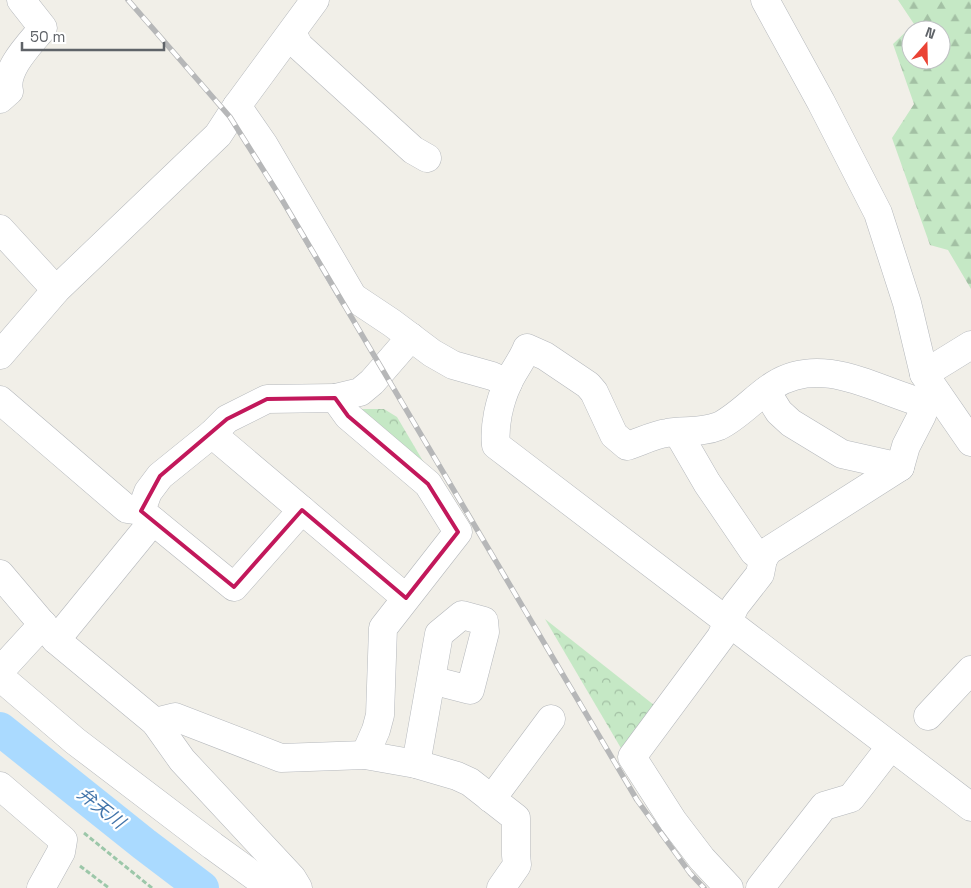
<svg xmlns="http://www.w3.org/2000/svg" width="971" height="888" viewBox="0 0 971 888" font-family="'Space Grotesk','Noto Sans JP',sans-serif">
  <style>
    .forest { fill: url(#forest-firs); fill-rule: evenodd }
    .park { fill: url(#park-crowns) }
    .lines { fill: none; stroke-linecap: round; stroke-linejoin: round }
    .river { stroke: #aadaff; stroke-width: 34 }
    .minor-casing { stroke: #b5b8bc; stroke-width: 29 }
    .path { stroke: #9cc7a9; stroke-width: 3; stroke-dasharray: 5 2.5; stroke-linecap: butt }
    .minor { stroke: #fff; stroke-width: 28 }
    .rail-casing { stroke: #b6b7b8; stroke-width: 5.5 }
    .rail { stroke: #fff; stroke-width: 4; stroke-dasharray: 11; stroke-linecap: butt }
    .marked { fill: none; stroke: #c2185b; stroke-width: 4; stroke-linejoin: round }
    .labels { text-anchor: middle; stroke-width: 4.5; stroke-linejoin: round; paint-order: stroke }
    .water-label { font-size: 18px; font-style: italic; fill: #4174aa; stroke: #fff }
  </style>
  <defs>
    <pattern id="forest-firs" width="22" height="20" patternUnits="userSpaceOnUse" patternTransform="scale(1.25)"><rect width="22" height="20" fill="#c5e8c5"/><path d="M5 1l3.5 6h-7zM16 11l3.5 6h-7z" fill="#a3c0a4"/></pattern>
    <pattern id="park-crowns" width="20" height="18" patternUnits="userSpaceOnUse" patternTransform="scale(1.25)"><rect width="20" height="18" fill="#c5e8c5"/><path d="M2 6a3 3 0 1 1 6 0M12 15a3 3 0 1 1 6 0" fill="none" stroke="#a3c0a4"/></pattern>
  </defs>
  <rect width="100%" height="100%" fill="#f1efe8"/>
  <path class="forest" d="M898,0H971V289L948,250L930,245L892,138L914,104L893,44L914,24ZM911,30H941V60H911Z"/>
  <g class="park">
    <path d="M360,409H384L397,417L433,478Z"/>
    <path d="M545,619L659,709L625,755Z"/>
  </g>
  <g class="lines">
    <path class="river" d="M0,729L144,844L202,888"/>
    <defs>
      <g id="minor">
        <path d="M765,0L821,102L878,213L907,303L924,374L971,442"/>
        <path d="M292,33L299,46L413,150L427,158"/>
        <path d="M0,99L9,91C4,69 30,44 43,28L21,0"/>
        <path d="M237,106L264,145L353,297L392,323L432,353L453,365L492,376L508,383"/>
        <path d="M0,229L56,290"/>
        <path d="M0,355L56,290L218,135L237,106L315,0"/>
        <path d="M924,374L971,345"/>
        <path d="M766,391L779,412L791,423L842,454L900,467"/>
        <path d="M335,398L360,392L372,382L411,337"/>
        <path d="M0,400L127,509L141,511"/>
        <path d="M926,404C877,391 823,354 774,385C755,397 738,417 719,426C702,433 684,430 667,433C653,435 640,442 627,446L614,435L594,392L588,385L545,356L527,348C522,361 513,371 508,383C499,402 494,426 496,445L971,807"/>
        <path d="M678,433L707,483L754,552L763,559"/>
        <path d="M212,434L160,476L148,492L141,511L234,587L302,510"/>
        <path d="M0,574L56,640L155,722L182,760L292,878L298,888"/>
        <path d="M56,640L153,521"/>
        <path d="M0,671L43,624"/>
        <path d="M0,677L75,741L213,846L271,888"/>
        <path d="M928,716L971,670"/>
        <path d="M155,722L175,717L281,758L365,755L416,764L457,776L470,782L516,818V855L517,865L501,888"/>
        <path d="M365,755L376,730L380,715L383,628L458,532L428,484L348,416L335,398L267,399L227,419L212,434L406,598"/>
        <path d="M416,764L439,634L462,615L484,621L485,632L470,690L431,680"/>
        <path d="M0,786L63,840L61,852L41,888"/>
        <path d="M490,798L499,789L551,719"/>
        <path d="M729,888L702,859L673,821L632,757L721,637L735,606L760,574L763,559L768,551L900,467L906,446L922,415L926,404L938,395"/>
        <path d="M760,888L824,806L851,798L891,746"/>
      </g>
    </defs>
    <use href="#minor" class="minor-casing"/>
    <g class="path">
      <path d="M84,833L152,888"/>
      <path d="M80,866L109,888"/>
    </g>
    <use href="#minor" class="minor"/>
    <defs>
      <path id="rail" d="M128,0L230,117L281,198L637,800L690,873L704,888"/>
    </defs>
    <use href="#rail" class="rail-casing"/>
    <use href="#rail" class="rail"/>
  </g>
  <path class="marked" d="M335,398L348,416L428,484L458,532L406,598L302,510L234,587L141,511L160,476L227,419L267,399Z"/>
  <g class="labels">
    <g class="water-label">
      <text transform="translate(101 808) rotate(38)" y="6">弁天川</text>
    </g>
  </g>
  <g transform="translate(926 45) rotate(20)"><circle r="24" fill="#ffffff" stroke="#bfc1c3"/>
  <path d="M0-4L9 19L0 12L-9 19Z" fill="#ea4335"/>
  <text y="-8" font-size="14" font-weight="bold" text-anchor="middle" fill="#5f6368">N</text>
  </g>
  <path d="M22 42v8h142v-8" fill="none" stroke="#5f6368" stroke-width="2.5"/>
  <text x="30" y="42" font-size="15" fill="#5f6368" stroke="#ffffff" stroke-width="4" paint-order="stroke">50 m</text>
</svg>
